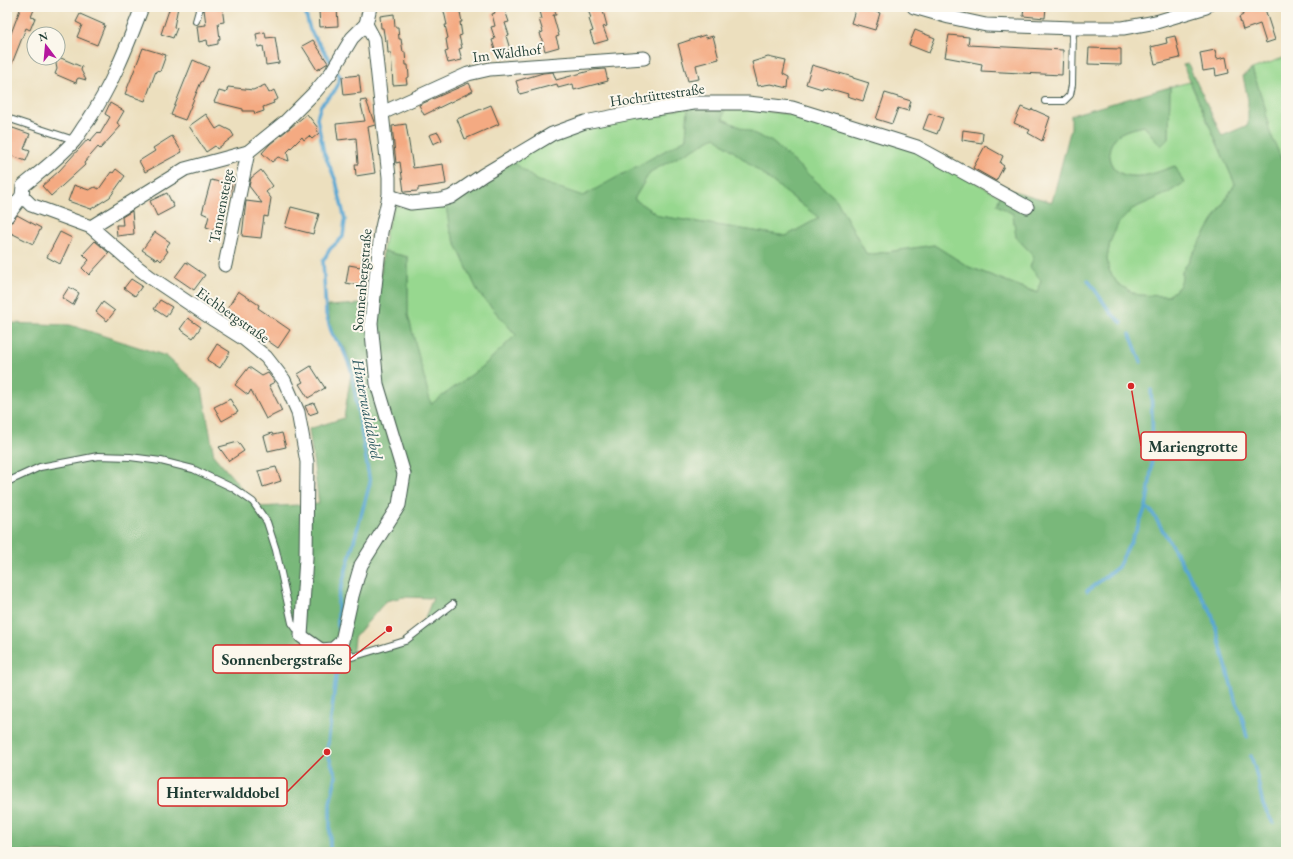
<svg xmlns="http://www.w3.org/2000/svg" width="1293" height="859" viewBox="0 0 1293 859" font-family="'EB Garamond',serif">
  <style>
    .green { fill: #97d88f; stroke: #5b8a62 }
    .forest { fill: #79b87a; stroke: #4c7a57; fill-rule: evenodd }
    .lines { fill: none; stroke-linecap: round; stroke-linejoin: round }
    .stream { stroke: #59a7d3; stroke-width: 3.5 }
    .building { fill: #f4aa82 }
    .lane-casing { stroke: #3e5549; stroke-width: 8 }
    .street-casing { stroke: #3e5549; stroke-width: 15 }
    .lane { stroke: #fff; stroke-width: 6 }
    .street { stroke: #fff; stroke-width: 13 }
    .labels { text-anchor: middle; stroke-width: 4; stroke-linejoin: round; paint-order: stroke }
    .street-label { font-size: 15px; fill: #1f3d34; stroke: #fbf7ec }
    .water-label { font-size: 16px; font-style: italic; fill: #305d64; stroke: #fbf7ec }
    .leader { fill: none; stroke: #d62828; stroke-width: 1.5 }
    .callout-dot { fill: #d62828; stroke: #fbf7ec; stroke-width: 1.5 }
    .callout { fill: #fbf7ec; stroke: #d62828; stroke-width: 1.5 }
    .callout-label { font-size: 16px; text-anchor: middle; font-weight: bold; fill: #1f3d34 }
  </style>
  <rect width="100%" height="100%" fill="#fbf7ec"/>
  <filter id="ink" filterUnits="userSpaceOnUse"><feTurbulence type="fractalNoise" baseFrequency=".025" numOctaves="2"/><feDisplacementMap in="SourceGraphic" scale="8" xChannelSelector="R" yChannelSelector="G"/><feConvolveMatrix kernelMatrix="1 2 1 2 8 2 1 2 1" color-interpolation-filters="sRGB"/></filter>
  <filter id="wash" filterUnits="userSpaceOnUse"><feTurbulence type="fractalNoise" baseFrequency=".012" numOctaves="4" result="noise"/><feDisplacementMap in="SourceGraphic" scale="16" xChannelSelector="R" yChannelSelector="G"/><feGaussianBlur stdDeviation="0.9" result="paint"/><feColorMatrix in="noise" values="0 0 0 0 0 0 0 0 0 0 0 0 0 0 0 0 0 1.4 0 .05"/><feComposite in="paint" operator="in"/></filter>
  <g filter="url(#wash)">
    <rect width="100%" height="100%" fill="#ecdfbe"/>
    <g class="green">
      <path d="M1286,57V165H1284L1269,130L1265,107L1252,69Z"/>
      <path d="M1190,82L1235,184L1182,272C1182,286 1179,288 1168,296L1138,295L1128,290L1117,283L1109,270L1107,259L1110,242L1118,224L1132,209L1168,193L1175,166C1160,171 1146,178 1130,176C1108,173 1102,150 1118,135C1124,130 1137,128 1144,126L1161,146L1169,138L1170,87Z"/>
      <path d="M725,106L805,116L920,151L1000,196L997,205L1013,214L1016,237L1034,256L1041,280L1038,293L969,267L934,245L867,255L836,199L772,142L722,119Z"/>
      <path d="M688,107L686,139L583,197L536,180L512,161L551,140L580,128Z"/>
      <path d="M715,137L819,218L786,236L659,216L634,199L650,172Z"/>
      <path d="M395,205L407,208L446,205L450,231L478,292L516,335L481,368L431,405L408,315V257L383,251L386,231Z"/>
    </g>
    <path class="forest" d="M1188,64L1222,136L1248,125V100L1243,76L1252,69L1265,107L1269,130L1284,165H1286V852H7V323L70,325L166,356L202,388L214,456L258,507L319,504L309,429L344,418L352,367L345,348L333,335L328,312V306L378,303L383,251L408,257V315L431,404L481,368L516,335L478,292L450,231L446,205L512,161L536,180L583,196L686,139L688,107L725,106L723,119L772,142L836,199L867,255L934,245L969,267L1037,293L1041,280L1030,267L1034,256L1016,237L1013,214L997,205L1000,196L1006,189L1052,202L1071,128V115L1170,87L1169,138L1161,146L1144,126C1136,128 1124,130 1118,135C1102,150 1108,174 1130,176C1146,178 1160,171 1175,166L1184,183L1168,193L1132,209L1118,224L1110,242L1107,259L1109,270L1117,283L1128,290L1138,295L1168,296C1179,288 1182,286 1182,272L1235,184L1183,65ZM715,137L819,218L786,236L659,216L634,199L650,172ZM403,597L433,598L424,620L405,641L352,657L354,638L386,601Z"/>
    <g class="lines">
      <g class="stream">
        <path d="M304,7L310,30L333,65"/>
        <path d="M336,71L340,76L338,85L334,92L321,105L317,118L324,153L336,181L345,220L343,237L330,249L323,261L326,314L332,334L343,349L351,369L370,483L338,599V630"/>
        <path d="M1088,280L1111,313L1122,323"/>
        <path d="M1130,334L1141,362"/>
        <path d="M1151,390C1153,431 1154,466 1146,507L1152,512L1212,614L1236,703L1241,713L1247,737"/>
        <path d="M1087,591L1118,567L1136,531L1146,507"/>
        <path d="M1251,756L1257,776L1263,805L1273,823"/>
        <path d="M330,852V803L336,776L327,752L338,659"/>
      </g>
    </g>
    <g id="blocks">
      <g class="building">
        <path d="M21,7H35L31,17L35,18L30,30L26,28L7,76V35L10,36Z"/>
        <path d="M170,7H178L174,27L177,28L173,38L161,34Z"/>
        <path d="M212,7H222L224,22L218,23L220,39L218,40V44L208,46L207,40L199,42L197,26L206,25L204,9Z"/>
        <path d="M325,7H337L338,26L320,27L319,11H325Z"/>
        <path d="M443,7H459L462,22H460L462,35L459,36L462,48L459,49L462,60L448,63L445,52L448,51L446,39L448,38L445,25H447Z"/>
        <path d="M493,7H504L509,22L505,23L509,35L506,36L510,49L496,53L492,40L495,39L491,27L495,26L492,14L495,13Z"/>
        <path d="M539,7H554L556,15H553L559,36L556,37L559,47L545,51L540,33L543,32L539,19H542Z"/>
        <path d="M587,7H602L607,26L603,27L608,40L594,44L590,32L593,31L589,19L591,18Z"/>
        <path d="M856,7H860L880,13L875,30L851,23Z"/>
        <path d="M1024,7H1046L1045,18L1023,16Z"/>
        <path d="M1241,7H1258L1259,10L1265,9L1275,40L1266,43L1260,24L1243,30L1239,17L1243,15Z"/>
        <path d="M80,14L105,25L97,45L77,37L82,25L76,22Z"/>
        <path d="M394,14L395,27H398L399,39H401L403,52H405L406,65H408L409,77L406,78L407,84L393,85L391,53H388L387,40L385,41L383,28H381L380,16Z"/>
        <path d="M915,30L935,38L929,53L909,45Z"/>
        <path d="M265,32L266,38L275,37L279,63L266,65L263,46L258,47L256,34Z"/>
        <path d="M705,35L706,38L713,36L719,59L696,65L699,79L688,81L678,44Z"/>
        <path d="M949,35L969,37L968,45L1063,50L1062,75L981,71L982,64L945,57Z"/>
        <path d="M1175,36L1180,58L1155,64L1151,47L1167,43L1166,38Z"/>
        <path d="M313,40L328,63L317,70L302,46Z"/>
        <path d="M143,48L166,55L160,72L156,71L145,101L125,94Z"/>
        <path d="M1089,48L1121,49V65L1088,64Z"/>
        <path d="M1215,50L1217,59L1226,57L1229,73L1216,76L1215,69L1203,71L1200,53Z"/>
        <path d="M768,57L786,61L783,74L789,77L788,88L771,84L758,86L752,62Z"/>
        <path d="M61,58L82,67L81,70L86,80L79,78L77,79L76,83L55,74L57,69L56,64L57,60Z"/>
        <path d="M193,60L209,67L202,82H201L185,120L171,115Z"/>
        <path d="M812,65L853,77V78L869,83L863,101L847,96L848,94L831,89L823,87L822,89L806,84Z"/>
        <path d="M605,69L608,81L574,90L573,84L558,88L557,84L520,94L516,81L543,73L553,72L556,80L593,70Z"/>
        <path d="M359,75L361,93L344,95L342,77Z"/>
        <path d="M469,83L473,91L424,115L419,105Z"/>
        <path d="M265,85L269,93L274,90L278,99L273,101L274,103L263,107L264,111L255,114L254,111H243V109L214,102L219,91L226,93L228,87L253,90Z"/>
        <path d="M885,93L911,101L908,111L898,108L892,124L876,119Z"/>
        <path d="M366,100L375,125L368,127L375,173L356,176L355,164H358L356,138L338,140L336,124L365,121L360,101Z"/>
        <path d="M110,103L124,111L117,123L121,126L100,149L98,147L84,163L85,165L51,196L42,186L59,171L88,139L90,141L98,132L100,134L110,117L105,114Z"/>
        <path d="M491,105L499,124L465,139L457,119Z"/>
        <path d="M1021,107L1031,111L1032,109L1050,117L1042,141L1028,133L1030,130L1014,123Z"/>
        <path d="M929,113L943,118L937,134L923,129Z"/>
        <path d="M206,114L216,129L221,126L231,131L234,136L217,149L215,146L206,152L189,126Z"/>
        <path d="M307,114L318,128L316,129L319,133L312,139L309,136L304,140L302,137L287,152L289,161L278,157L272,162L262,153L270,144Z"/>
        <path d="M406,124L413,168L443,164L446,184L418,188V191L404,192L400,162L396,163L392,126Z"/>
        <path d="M7,126L30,134L24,149L30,151L26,161L7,154Z"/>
        <path d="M963,130L983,133L982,143L962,140Z"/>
        <path d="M438,132L442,140L433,144L429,135Z"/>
        <path d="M172,136L182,152L145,172L139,161L155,151L153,148Z"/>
        <path d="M985,146L1003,156L1000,163L1004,166L996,181L973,168Z"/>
        <path d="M116,169L125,176L110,197L91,209L68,201L74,185L89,190L95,187L99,189L111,172L113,173Z"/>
        <path d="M261,170L273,186L266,192L271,198L268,217L264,216L261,238L242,236L246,201L262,203L249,186L251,178Z"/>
        <path d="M211,180L232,185L222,221L219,220L216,230L206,227L209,216L202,213Z"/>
        <path d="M167,193L174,207L157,216L150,201Z"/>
        <path d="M291,207L319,214L313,234L285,227Z"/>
        <path d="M132,211L134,234L117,236L116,225H123L122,217Z"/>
        <path d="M17,215L41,228L33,244L7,231V224L13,221Z"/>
        <path d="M60,232L72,238L60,264L47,257Z"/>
        <path d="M155,232L170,242L165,249L168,251L161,261L158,258L157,260L142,250Z"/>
        <path d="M95,241L109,253L89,275L82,268L89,260L83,254Z"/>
        <path d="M186,262L205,275L194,290L175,277Z"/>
        <path d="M349,265L366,268L363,286L346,283Z"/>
        <path d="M131,279L142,286L135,296L124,288Z"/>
        <path d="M69,287L79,293L73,305L62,298Z"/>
        <path d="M238,291L259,305L258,308L290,330L278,348L258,334L259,333L226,311Z"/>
        <path d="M160,300L172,307L166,317L154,309Z"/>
        <path d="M103,302L115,311L107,321L96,312Z"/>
        <path d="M188,318L201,327L193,338L180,329Z"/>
        <path d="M217,344L230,352L220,368L207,360Z"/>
        <path d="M311,366L325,388L308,398L299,384L303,382L298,374Z"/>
        <path d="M249,367L262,376L268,373L275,382L269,385L282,411L266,419L251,390L248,395L235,385Z"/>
        <path d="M230,399L238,412L222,421L214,407Z"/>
        <path d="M314,403L318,412L309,415L305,406Z"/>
        <path d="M272,433L273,435L282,433L286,447L268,451L264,436Z"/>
        <path d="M238,442L244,451L229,461L219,447Z"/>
        <path d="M276,467L281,481L263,487L258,471Z"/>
      </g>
    </g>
  </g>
  <g filter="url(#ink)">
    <use href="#blocks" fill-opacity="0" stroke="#3e5549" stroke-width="1"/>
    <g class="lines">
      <defs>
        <g id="lane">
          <path d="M196,21L200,7"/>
          <path d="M1045,101H1064L1070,95L1072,85L1073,28"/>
          <path d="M7,118L74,140"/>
          <path d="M7,482L40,467L67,462L98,456L130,457L161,461L193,469L233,488L253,502L267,522L276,550L292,623L299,633"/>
          <path d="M342,641L352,657L405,641L453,604"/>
        </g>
        <g id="street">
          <path d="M142,7C127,47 112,85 88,121C83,127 79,135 74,141C59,158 40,172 23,186L22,196L31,205L91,227L137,267L150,277L214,320L244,339L266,357L284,380L298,412L307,462L306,558L301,636L321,650L333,649L342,641L352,596L361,565L399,505L404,474L377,384L371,323L381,232L389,196V177L374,39L366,24L370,7"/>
          <path d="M914,7L949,17L986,25L1073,28H1123L1156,22L1206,7"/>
          <path d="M382,113L468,74L490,69L644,58"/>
          <path d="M389,196L411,203L441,200L451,197L483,175L552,134L585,122L636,112L694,103H748L792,108L917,147L1027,207"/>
          <path d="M7,216L22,196"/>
          <path d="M91,227L185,169L248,152L285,122L315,92L331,73L352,38L366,24"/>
          <path d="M225,265L248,152"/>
        </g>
      </defs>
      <use href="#lane" class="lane-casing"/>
      <use href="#street" class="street-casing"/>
      <use href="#lane" class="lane"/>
      <use href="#street" class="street"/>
    </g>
  </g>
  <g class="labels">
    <g class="street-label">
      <text transform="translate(507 53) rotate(-7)" y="5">Im Waldhof</text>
      <text transform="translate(657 95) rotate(-8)" y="5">Hochrüttestraße</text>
      <text transform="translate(221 206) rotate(-79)" y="5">Tannensteige</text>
      <text transform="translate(362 280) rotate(-85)" y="5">Sonnenbergstraße</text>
      <text transform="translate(233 315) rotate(35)" y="5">Eichbergstraße</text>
    </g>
    <g class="water-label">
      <text transform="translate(368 409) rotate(79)" y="6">Hinterwalddobel</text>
    </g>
  </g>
  <path class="leader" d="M1131 386L1141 446M389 629L350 659M327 752L287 792"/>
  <g class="callout-dot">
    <circle cx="1131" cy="386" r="4"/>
    <circle cx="389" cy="629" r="4"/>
    <circle cx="327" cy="752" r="4"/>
  </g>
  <g class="callout">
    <rect x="1141" y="432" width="105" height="28" rx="4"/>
    <rect x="213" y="645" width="137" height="28" rx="4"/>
    <rect x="158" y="778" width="129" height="28" rx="4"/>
  </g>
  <g class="callout-label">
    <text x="1193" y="452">Mariengrotte</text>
    <text x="282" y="665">Sonnenbergstraße</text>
    <text x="223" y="798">Hinterwalddobel</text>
  </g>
  <rect width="1293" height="859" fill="none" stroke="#fbf7ec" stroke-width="24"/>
  <g transform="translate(46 46) rotate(344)"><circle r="19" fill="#fbf7ec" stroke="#a3ada2"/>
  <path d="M0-3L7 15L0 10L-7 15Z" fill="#b5179e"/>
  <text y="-6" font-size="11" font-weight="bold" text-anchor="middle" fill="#1f3d34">N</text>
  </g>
</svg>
